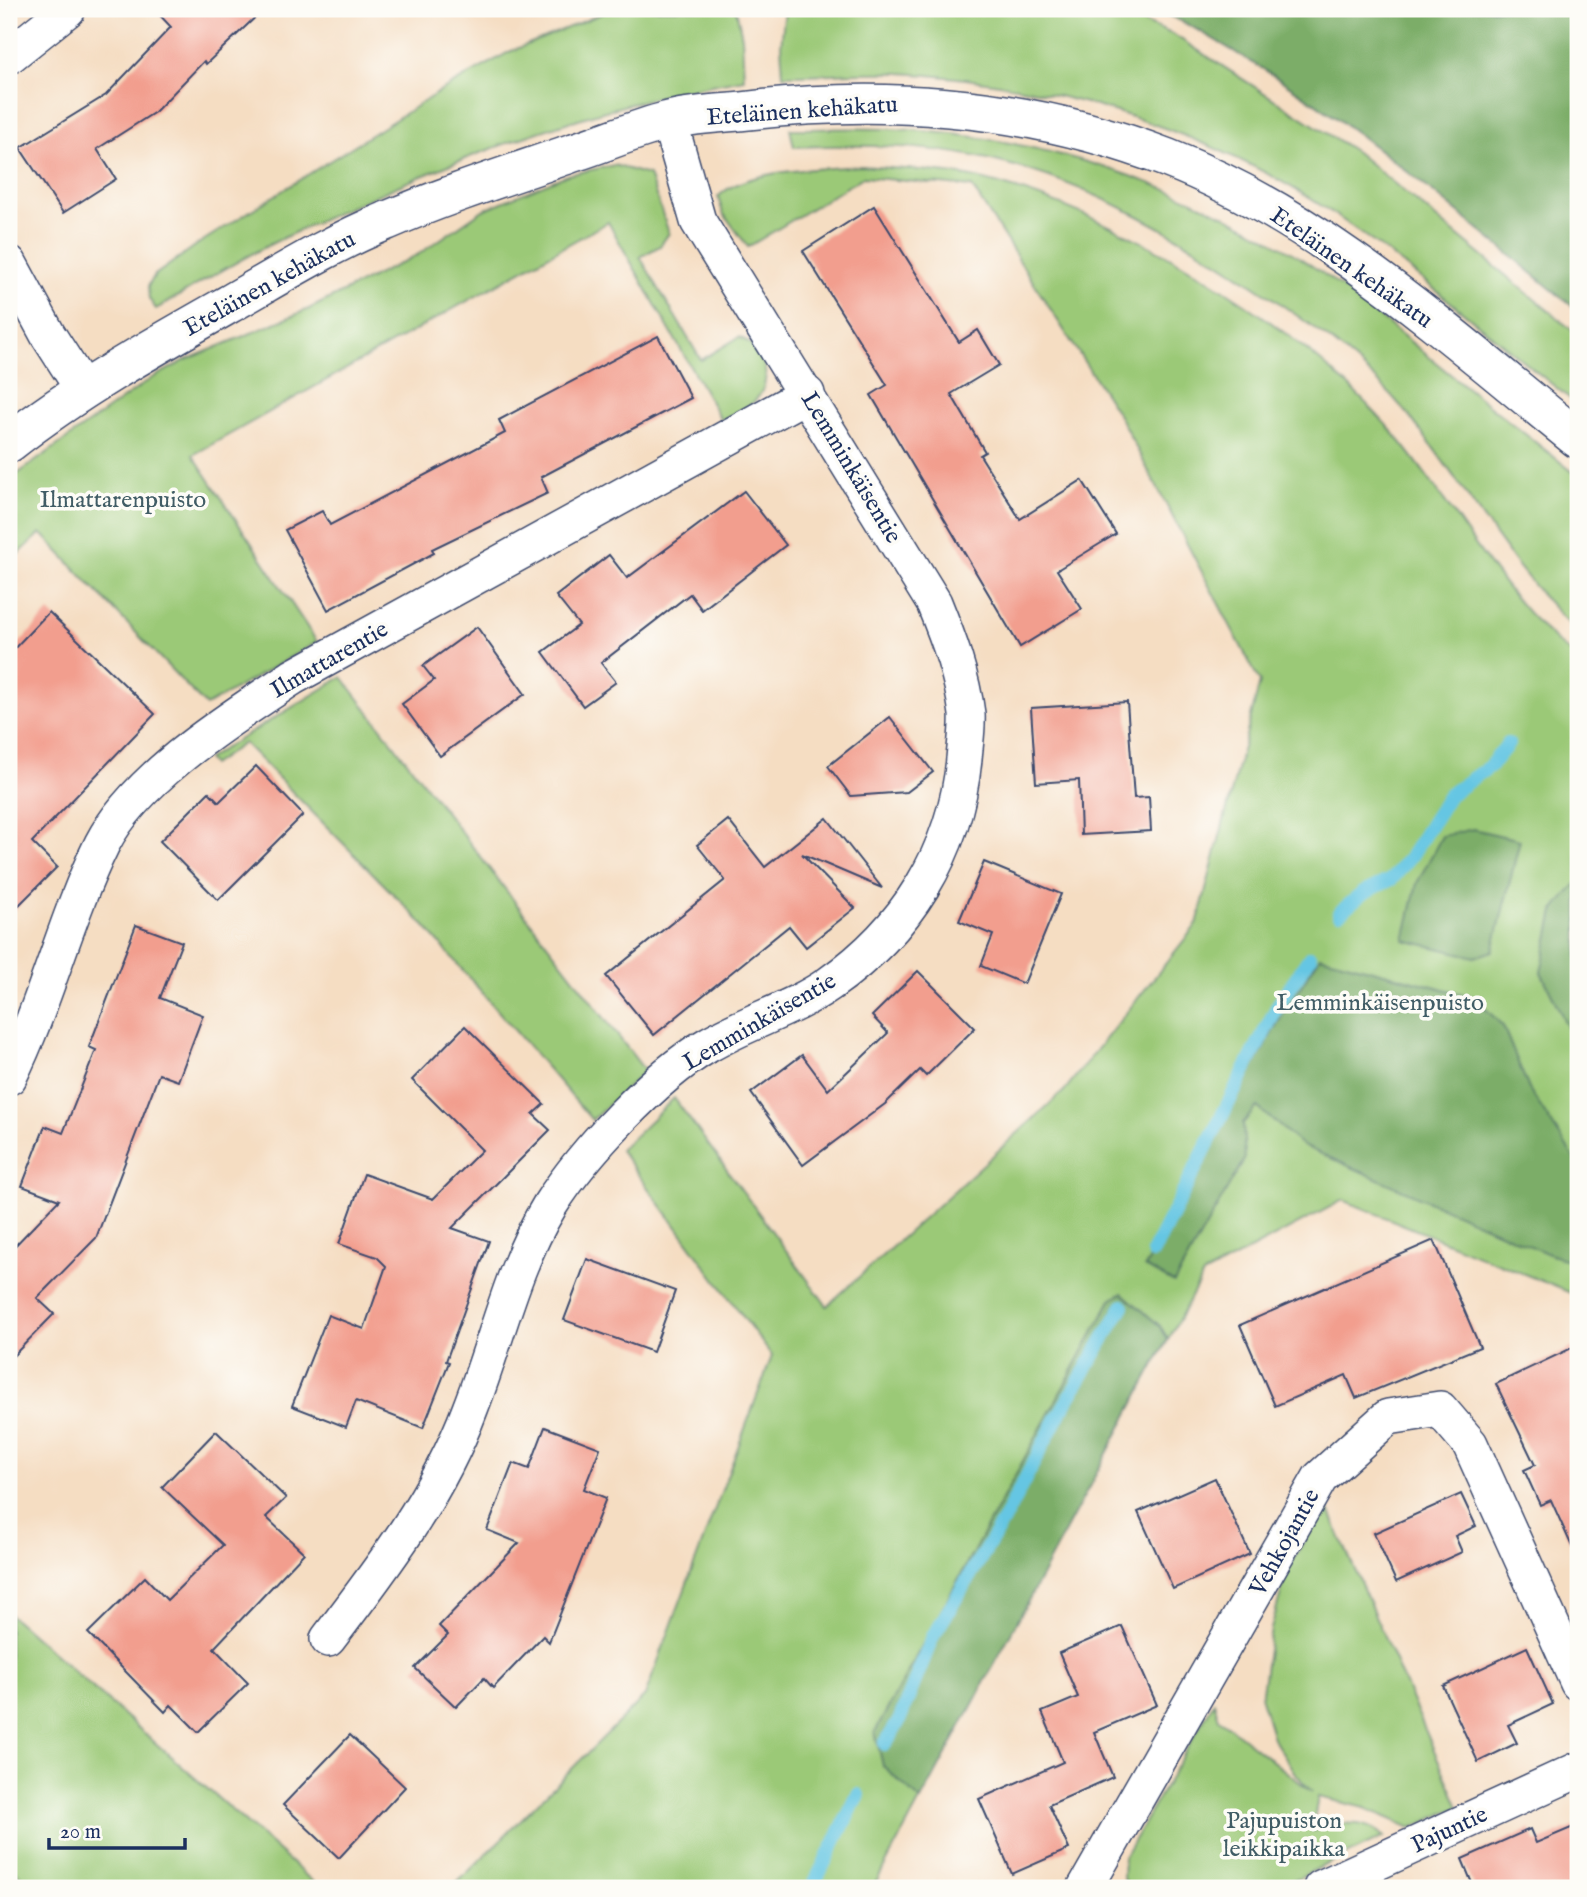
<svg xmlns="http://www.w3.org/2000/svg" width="1587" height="1897" viewBox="0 0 1587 1897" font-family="'IM FELL English',serif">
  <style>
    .green { fill: #9bc977; stroke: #5b7c6a; stroke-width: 2 }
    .forest { fill: #7cad68; stroke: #4c6e63; stroke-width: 2 }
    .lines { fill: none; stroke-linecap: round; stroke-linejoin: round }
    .stream { stroke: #65c6e3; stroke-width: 14 }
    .building { fill: #f29e8e }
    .minor-casing { stroke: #3c496d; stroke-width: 38 }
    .tertiary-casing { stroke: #3c496d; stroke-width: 41 }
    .minor { stroke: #fff; stroke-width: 35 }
    .tertiary { stroke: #fff; stroke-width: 38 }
    .labels { text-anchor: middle; stroke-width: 7; stroke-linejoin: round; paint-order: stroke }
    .street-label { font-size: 24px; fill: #1b2f5e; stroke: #fdfcf7 }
    .park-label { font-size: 24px; fill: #415d66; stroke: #fdfcf7 }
  </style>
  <rect width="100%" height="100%" fill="#fdfcf7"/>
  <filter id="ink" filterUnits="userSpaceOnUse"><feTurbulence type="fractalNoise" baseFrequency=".0143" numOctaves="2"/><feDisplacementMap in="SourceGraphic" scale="14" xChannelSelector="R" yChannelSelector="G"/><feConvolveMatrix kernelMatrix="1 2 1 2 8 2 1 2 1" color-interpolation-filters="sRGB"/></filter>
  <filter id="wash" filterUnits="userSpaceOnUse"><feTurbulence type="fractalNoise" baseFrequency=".00686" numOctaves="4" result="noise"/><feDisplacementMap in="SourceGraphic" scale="28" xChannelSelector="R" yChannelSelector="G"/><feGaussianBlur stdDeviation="1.57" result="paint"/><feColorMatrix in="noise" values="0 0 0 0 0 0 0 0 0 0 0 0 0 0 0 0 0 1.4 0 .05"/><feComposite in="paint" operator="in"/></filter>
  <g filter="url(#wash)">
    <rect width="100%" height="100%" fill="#f5ddc2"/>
    <g class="green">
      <path d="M613,9H736L742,37L744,79C583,106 425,170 277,241C236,261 196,286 156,309L149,299L148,286L155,275L198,244L434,95L509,52Z"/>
      <path d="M785,9L1116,10L1174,35L1356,152L1578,335V405C1495,340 1415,269 1328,210C1207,129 1043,80 899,73C860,72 821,75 783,75L781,46Z"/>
      <path d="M790,129C834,129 878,127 922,131C1046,141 1169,181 1277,244C1327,272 1372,311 1417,347C1470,391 1524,433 1578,476V632C1509,569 1464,483 1405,411C1366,364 1318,330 1268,295C1180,235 1084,179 978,157C917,144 856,145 794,147Z"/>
      <path d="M614,165L649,175L669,233L660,246L640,257L701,360L739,337C765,348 777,384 751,404C742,411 731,415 721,420L608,222L193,455L317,642L206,706L41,533L9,563V480L152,378L186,360L309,309L419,254L483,210L567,175Z"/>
      <path d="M862,166C897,169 933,169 967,176C1111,206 1301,323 1395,435C1457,508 1500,600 1578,659V1296L1343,1200L1203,1275L873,1888H452L645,1696L772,1356L620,1150L674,1098L827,1306L1064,1091L1197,924L1260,682L1121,419L972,187L863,177L748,247L723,213L718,197C745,168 823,169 862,166Z"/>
      <path d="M342,677L645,1071L592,1120L423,924L244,743L212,765L207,759Z"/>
      <path d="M1326,1504L1459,1807L1411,1828L1365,1808L1318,1797L1312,1831C1336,1823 1364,1817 1384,1837L1277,1888H1129L1123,1878L1124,1857L1214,1702L1219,1719L1312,1792L1294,1772L1273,1738L1261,1699L1271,1629L1287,1570Z"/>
      <path d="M9,1614L320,1888H31L9,1864Z"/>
    </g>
    <g class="forest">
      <path d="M1153,9H1578V311C1469,223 1364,128 1243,57C1213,39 1185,21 1153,9Z"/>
      <path d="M1473,829L1520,840L1493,951L1475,957L1404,940L1417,883L1442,836Z"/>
      <path d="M1578,881V1049L1541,972L1554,911Z"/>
      <path d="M1320,956L1474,997L1503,1026L1529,1089L1578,1164V1263L1551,1255L1303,1146L1257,1107L1243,1123L1245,1158L1174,1283L1145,1267L1274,1029Z"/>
      <path d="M1122,1293L1160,1326L1168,1339L921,1801L883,1766L875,1732L1111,1300Z"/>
    </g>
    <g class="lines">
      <g class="stream">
        <path d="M1339,913L1363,893L1392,879L1411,856L1449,795L1490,766L1508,744"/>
        <path d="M1153,1252L1278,1005L1310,957"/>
        <path d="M885,1744L899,1721L933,1636L1002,1523L1057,1418L1123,1306"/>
        <path d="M812,1888L858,1795"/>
      </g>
    </g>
    <g id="blocks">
      <g class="building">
        <path d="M154,9H264L206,64L204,61L155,112L97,149L116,179L63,213L20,148L106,95L171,27Z"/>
        <path d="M874,206L959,342L978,330L999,365L951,394L985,452L980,455L1020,519L1082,480L1116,534L1057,570L1082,609L1020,647L871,395L887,385L803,251Z"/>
        <path d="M658,336L691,398L541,477L548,493L432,549L434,553L328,610L285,530L322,511L330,525L505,433L499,420Z"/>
        <path d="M744,491L786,545L702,610L690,594L601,663L616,682L583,706L543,652L579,625L556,596L609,555L627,578Z"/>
        <path d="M49,612L155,714L32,842L57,867L9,915V654Z"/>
        <path d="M477,627L525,694L440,756L402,704L434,680L423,666Z"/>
        <path d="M1127,702L1134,798L1149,797L1151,831L1081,835L1079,780L1036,783L1031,708Z"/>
        <path d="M890,717L933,772L907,792L851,796L828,766Z"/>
        <path d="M256,766L303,815L218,900L160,841L209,792L219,802Z"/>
        <path d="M827,818L882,888L802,854L855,908L806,947L789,926L654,1035L606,976L725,880L697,845L728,820L765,867Z"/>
        <path d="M984,862L1061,894L1024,984L981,966L993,935L959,921Z"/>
        <path d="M136,925L182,942L160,998L203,1015L178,1081L159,1074L96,1238L37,1298L54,1314L9,1360V1252L59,1200L22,1186L45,1126L63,1133L96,1050L89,1047Z"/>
        <path d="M918,971L975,1028L926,1076L920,1070L885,1104L803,1165L751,1093L802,1055L828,1090L888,1033L872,1016Z"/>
        <path d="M465,1026L544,1104L533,1114L550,1130L452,1228L489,1241L446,1361L449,1362L423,1428L356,1401L346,1427L292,1406L328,1315L364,1329L386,1266L377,1257L339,1244L364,1174L433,1199L482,1150L412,1080Z"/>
        <path d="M1434,1240L1480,1347L1356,1398L1346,1375L1275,1406L1240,1325Z"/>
        <path d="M587,1259L675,1291L653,1352L564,1320Z"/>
        <path d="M1578,1345V1560L1551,1500L1540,1505L1524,1470L1535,1465L1496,1384Z"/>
        <path d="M545,1427L600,1448L584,1489L606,1498L549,1642L543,1636L493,1688L484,1678L456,1707L415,1668L448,1635L439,1626L519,1543L487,1530L513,1463L529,1469Z"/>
        <path d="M216,1431L286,1498L266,1517L304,1553L214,1648L248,1683L198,1732L171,1705L165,1712L88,1633L145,1577L167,1600L223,1545L162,1487Z"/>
        <path d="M1215,1478L1250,1554L1173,1589L1138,1512Z"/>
        <path d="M1461,1494L1476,1526L1455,1536L1462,1552L1396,1582L1374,1533Z"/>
        <path d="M1122,1626L1157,1705L1094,1732L1113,1777L1049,1805L1069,1849L1012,1874L979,1799L1063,1762L1042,1712L1078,1697L1059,1653Z"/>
        <path d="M1527,1647L1553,1704L1508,1725L1517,1743L1478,1762L1443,1686Z"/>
        <path d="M350,1735L405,1787L339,1858L283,1805Z"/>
        <path d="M1578,1825V1888H1474L1462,1859L1530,1829L1536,1843Z"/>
      </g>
    </g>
  </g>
  <g filter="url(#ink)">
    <use href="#blocks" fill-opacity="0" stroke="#3c496d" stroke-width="2"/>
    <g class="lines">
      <defs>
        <g id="minor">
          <path d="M9,56L68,9"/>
          <path d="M9,263L48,335L84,391"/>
          <path d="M9,1077C46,1002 65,919 102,844C136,777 231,718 293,677L807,394"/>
          <path d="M328,1639C383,1567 438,1495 470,1409C497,1341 511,1269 550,1205C583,1153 655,1076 708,1045C747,1022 793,1009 829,984C906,930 955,853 964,759C965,745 968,729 967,714C962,675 949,640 934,603L698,221L669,120"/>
          <path d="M1085,1888L1320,1478L1388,1417L1440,1409L1470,1444L1578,1683"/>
          <path d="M1321,1888L1578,1770"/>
        </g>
        <path id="tertiary" d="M9,443C78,389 155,346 231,303C282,274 332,243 386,221C448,194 512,174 575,152C606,142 636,129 667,121C691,114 719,114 745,111C889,94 1030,105 1167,158C1322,218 1450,336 1578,439"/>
      </defs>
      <use href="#minor" class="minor-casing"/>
      <use href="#tertiary" class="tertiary-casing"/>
      <use href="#minor" class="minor"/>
      <use href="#tertiary" class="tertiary"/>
    </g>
  </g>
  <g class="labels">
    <g class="street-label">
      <text transform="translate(802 110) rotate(-4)" y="8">Eteläinen kehäkatu</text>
      <text transform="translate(1352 267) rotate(35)" y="8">Eteläinen kehäkatu</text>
      <text transform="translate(269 283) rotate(-29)" y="8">Eteläinen kehäkatu</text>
      <text transform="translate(852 467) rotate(59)" y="8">Lemminkäisentie</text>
      <text transform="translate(329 659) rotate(-30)" y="8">Ilmattarentie</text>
      <text transform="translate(759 1021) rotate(-30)" y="8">Lemminkäisentie</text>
      <text transform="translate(1284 1542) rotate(-61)" y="8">Vehkojantie</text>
      <text transform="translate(1449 1829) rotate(-25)" y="8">Pajuntie</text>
    </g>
    <g class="park-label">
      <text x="123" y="507">Ilmattarenpuisto</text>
      <text x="1380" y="1010">Lemminkäisenpuisto</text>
      <text x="1284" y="1828">Pajupuiston<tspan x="1284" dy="28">leikkipaikka</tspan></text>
    </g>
  </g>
  <rect width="1587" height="1897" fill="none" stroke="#fdfcf7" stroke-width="35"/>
  <path d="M49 1838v10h136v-10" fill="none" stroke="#1b2f5e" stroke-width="3.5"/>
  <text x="60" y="1838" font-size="21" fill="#1b2f5e" stroke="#fdfcf7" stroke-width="5" paint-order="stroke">20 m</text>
</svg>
